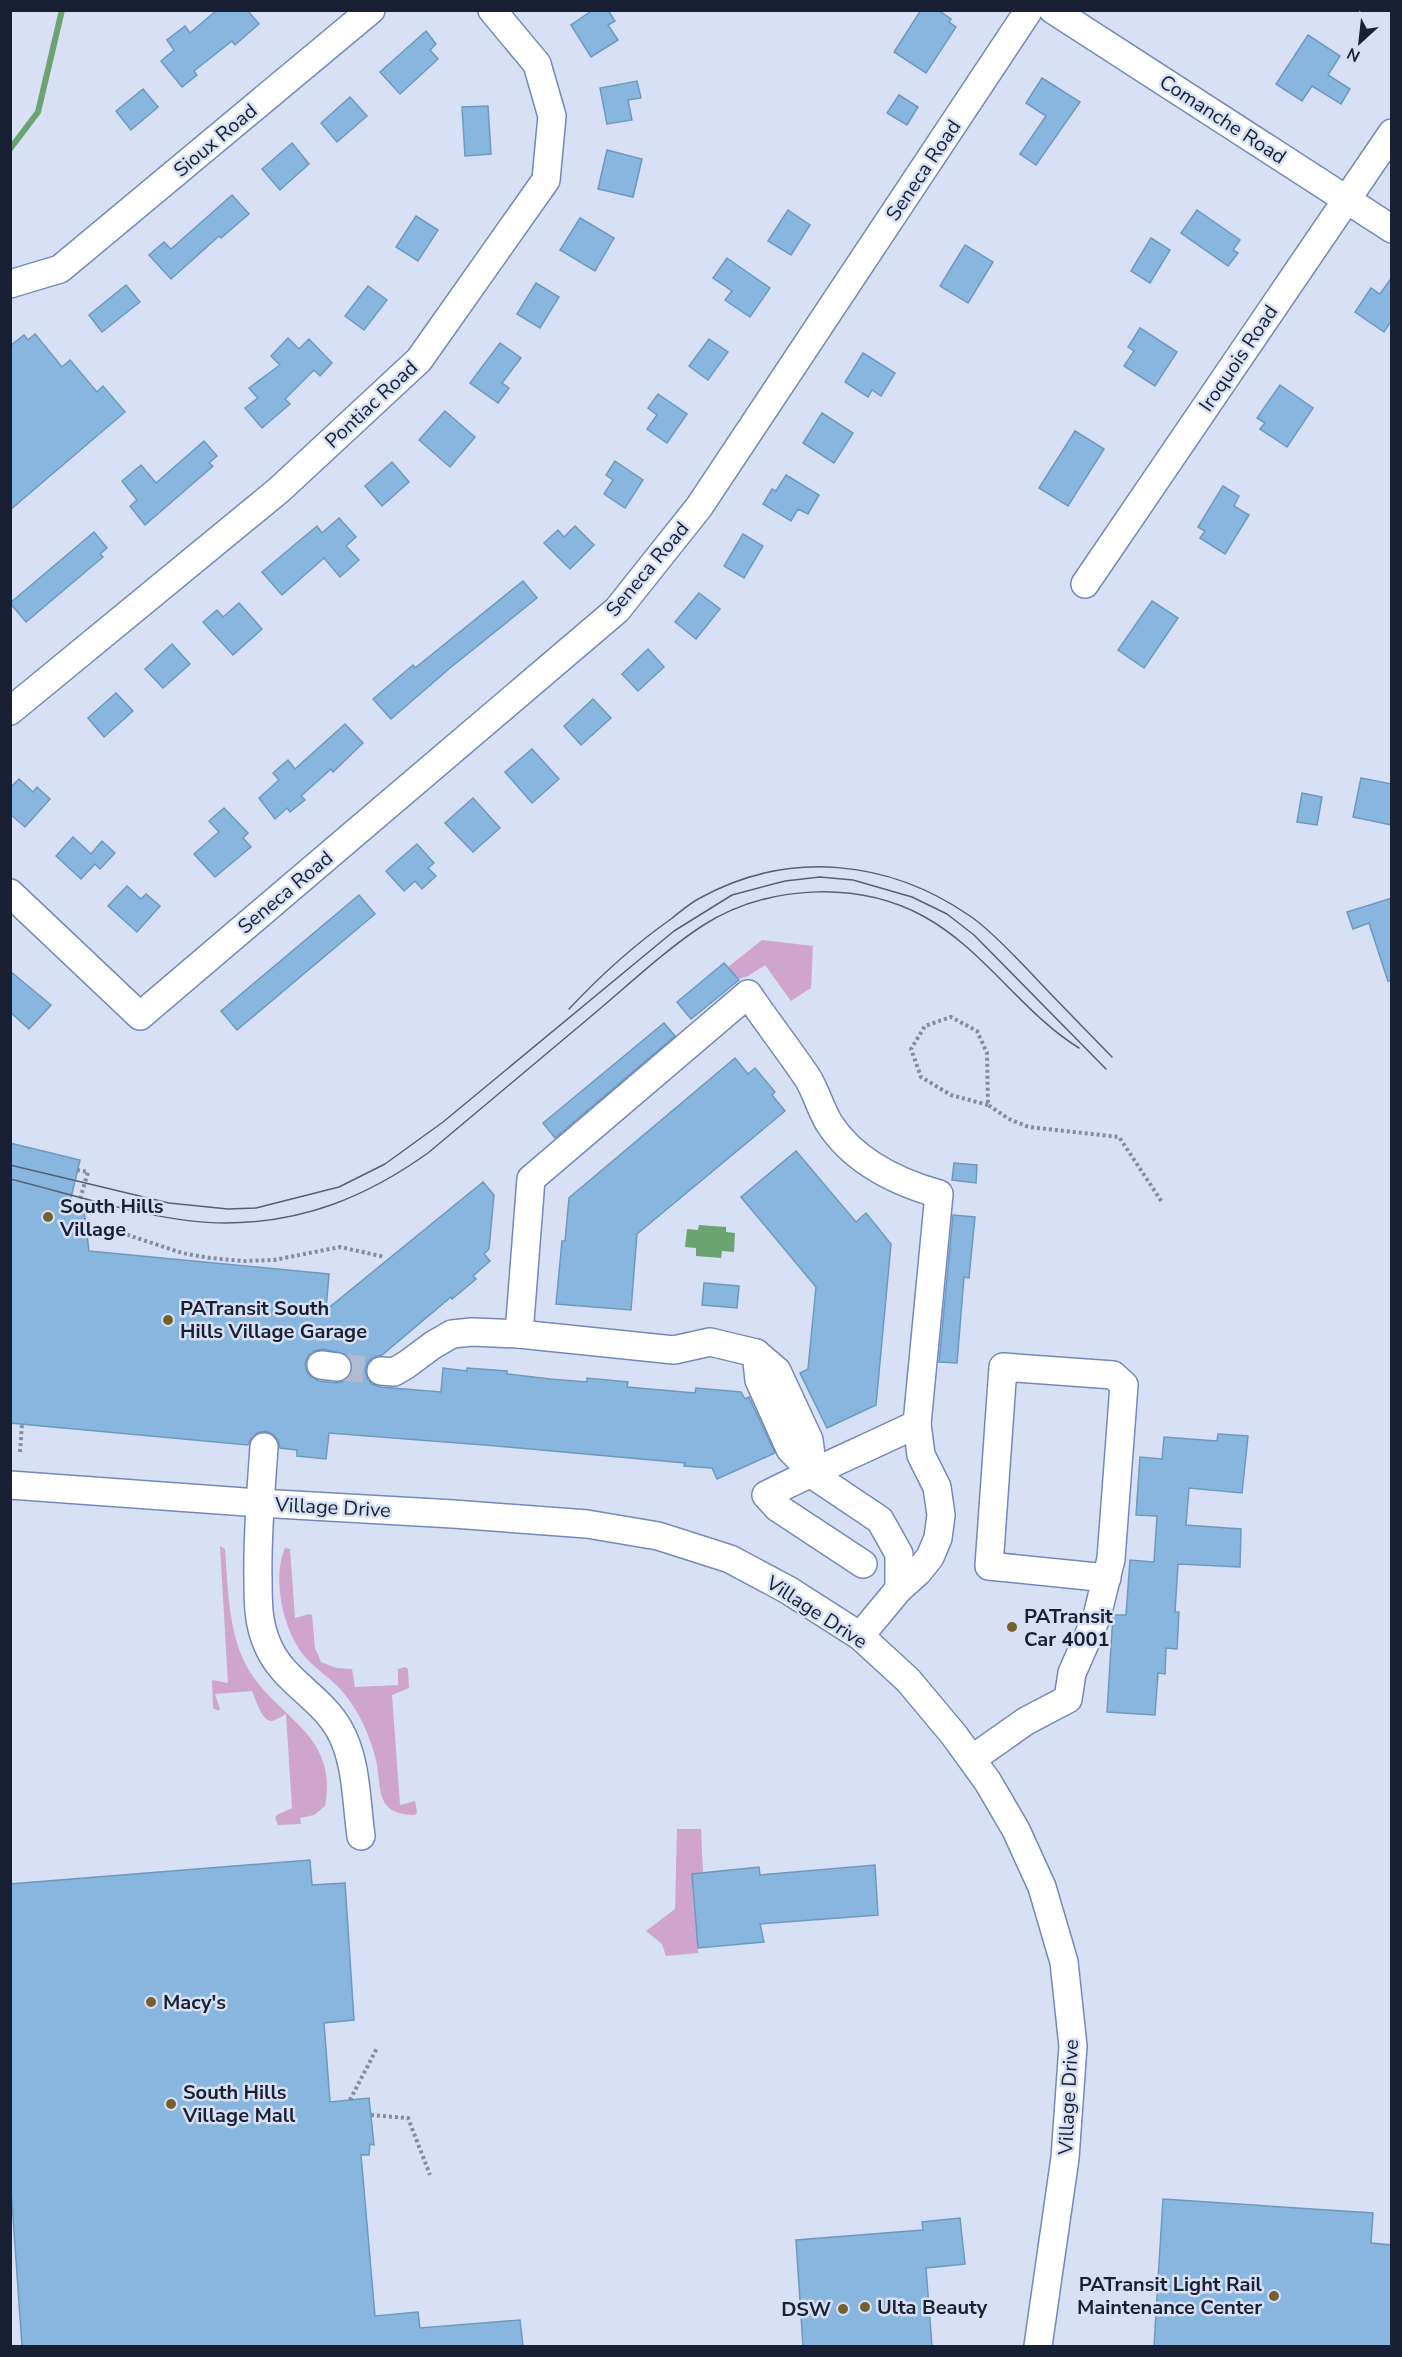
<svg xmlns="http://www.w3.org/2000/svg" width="1402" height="2357" viewBox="0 0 1402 2357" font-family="'Nunito Sans',sans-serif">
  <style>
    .green { fill: #cfa4cf }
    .water { fill: #6ca471 }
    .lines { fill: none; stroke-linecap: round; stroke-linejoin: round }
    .stream { stroke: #6ca471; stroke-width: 6 }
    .building { fill: #89b6df; stroke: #6d99c0; stroke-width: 1.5; fill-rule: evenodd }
    .minor-tunnel { stroke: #b1bace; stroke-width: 27; stroke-dasharray: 27 14; stroke-linecap: butt }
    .minor-casing { stroke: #7589b9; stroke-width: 30 }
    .path { stroke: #838ba0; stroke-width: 4; stroke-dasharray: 3 3; stroke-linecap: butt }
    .minor { stroke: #fff; stroke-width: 27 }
    .tram { stroke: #586073; stroke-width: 1.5 }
    .poi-dot { fill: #75602f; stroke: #d7e0f5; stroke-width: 2 }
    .labels { text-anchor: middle; stroke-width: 5; stroke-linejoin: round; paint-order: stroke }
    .street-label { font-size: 20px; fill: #192033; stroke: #d7e0f5 }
    .poi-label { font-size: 20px; font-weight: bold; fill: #192033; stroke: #d7e0f5; text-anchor: start }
  </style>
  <rect width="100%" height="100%" fill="#d7e0f5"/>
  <g class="green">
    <path d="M762,940L813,946L811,988L791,1001L765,965L748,976L738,979L728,967Z"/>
    <path d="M220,1546L225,1549C228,1587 228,1630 246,1665C274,1718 339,1731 325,1806L314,1815L300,1818L301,1824L278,1825L275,1818L277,1815L292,1808L286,1714C283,1716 276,1720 272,1721C261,1721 256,1699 252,1691L215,1694L220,1709L218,1711L213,1708L212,1680L228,1683Z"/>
    <path d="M285,1548L290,1549L295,1618L309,1614L312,1615L315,1648L321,1662L336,1668L352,1669L355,1687L398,1685V1669L405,1667L408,1669L409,1688L392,1695L400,1805L415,1801L417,1812L415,1815C372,1815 383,1785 375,1756C368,1731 358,1710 342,1691C332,1679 318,1671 308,1660C284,1636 271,1579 285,1548Z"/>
    <path d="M677,1829H701L703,1873L692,1874L698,1953L666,1956L662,1944L646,1931L675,1909Z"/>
  </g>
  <path class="water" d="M699,1225L726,1227V1232L735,1233L734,1252L722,1251L721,1258L696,1256V1248L685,1247L687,1229L698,1230Z"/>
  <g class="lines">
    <path class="stream" d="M10,149L38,112L62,10"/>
  </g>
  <g class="building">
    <path d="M217,10H247L259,24L235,45L232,41L194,71L197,75L182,87L161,61L174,50L167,40L185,26L190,33Z"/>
    <path d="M593,10H608L615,21L608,25L618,40L591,57L571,25Z"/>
    <path d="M921,10H938L951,19L949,22L956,27L926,73L894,52Z"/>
    <path d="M426,31L436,44L430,50L438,59L400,94L380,72Z"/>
    <path d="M1308,35L1340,56L1328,75L1350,89L1341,104L1312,86L1302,101L1276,84Z"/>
    <path d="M1042,78L1080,102L1036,165L1020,154L1046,116L1026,103Z"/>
    <path d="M637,81L641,98L628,100L632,120L607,124L600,88Z"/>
    <path d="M143,89L158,107L131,130L116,111Z"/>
    <path d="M899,95L918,107L907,125L887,113Z"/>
    <path d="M350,97L367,116L337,142L321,123Z"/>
    <path d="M488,106L491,154L465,156L462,107Z"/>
    <path d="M292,143L309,164L280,190L262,169Z"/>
    <path d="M607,150L642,159L633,197L598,189Z"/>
    <path d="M232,195L249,214L221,238L219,236L171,279L149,255L164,242L171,249Z"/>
    <path d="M788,210L810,225L791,255L768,241Z"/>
    <path d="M1197,210L1240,240L1233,250L1238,253L1228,266L1181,233Z"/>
    <path d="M416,216L438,230L418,261L396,247Z"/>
    <path d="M580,218L614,238L595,271L560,250Z"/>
    <path d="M1151,238L1170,250L1150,283L1131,271Z"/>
    <path d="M965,245L993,262L968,303L940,286Z"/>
    <path d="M727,258L770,288L750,317L725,300L732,291L713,278Z"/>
    <path d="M1392,277V320L1384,332L1355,312L1371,288L1380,294Z"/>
    <path d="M536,283L559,297L540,328L517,314Z"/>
    <path d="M126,285L140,302L102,332L89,315Z"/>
    <path d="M368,286L387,300L364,330L345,316Z"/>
    <path d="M1140,328L1177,352L1155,386L1124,366L1134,351L1128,347Z"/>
    <path d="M35,334L62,367L70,360L97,392L103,386L125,412L10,510V346L24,335L28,340Z"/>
    <path d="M288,338L299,349L309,339L332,363L320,376L314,370L285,399L290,404L262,428L245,408L258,398L249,388L280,365L271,356Z"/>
    <path d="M709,339L728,352L708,380L689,366Z"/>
    <path d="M500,343L521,358L502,383L509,388L498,403L470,383Z"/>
    <path d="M863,353L895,373L881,396L872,390L868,397L845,382Z"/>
    <path d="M1280,385L1313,408L1287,447L1260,429L1265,423L1257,418Z"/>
    <path d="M658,394L687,414L667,443L647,429L657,415L648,408Z"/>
    <path d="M445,411L475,437L450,467L419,440Z"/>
    <path d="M822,413L853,433L834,463L803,443Z"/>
    <path d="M1075,431L1104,449L1068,506L1039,488Z"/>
    <path d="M204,441L217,456L209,463L213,466L145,525L130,506L137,500L122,481L141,465L156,483Z"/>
    <path d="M615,461L643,480L625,508L604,494L613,480L606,475Z"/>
    <path d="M392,462L409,482L382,506L365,486Z"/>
    <path d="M786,475L819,495L808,514L798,509L791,521L763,504L772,489L776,491Z"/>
    <path d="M1223,486L1239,496L1234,506L1249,515L1225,554L1200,538L1205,531L1198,527Z"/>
    <path d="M339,518L356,537L346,546L359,560L340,577L324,558L282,595L262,572L317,526L322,533Z"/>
    <path d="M575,526L594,545L570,569L544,543L558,530L564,537Z"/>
    <path d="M94,532L107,548L100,554L103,557L26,622L10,603Z"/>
    <path d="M743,534L763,546L744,578L724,566Z"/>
    <path d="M523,581L537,598L450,668L391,719L373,699L413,665L415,668Z"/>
    <path d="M699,593L720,609L696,639L675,622Z"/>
    <path d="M1152,601L1178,618L1144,668L1118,650Z"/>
    <path d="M239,603L262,629L233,655L203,622L217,610L223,617Z"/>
    <path d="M172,644L190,664L163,688L145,669Z"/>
    <path d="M648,649L664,667L638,691L622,674Z"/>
    <path d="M116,693L133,711L104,737L88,718Z"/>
    <path d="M593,699L611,718L581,745L564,726Z"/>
    <path d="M345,724L363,743L333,772L331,769L301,796L305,800L290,812L287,808L275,819L259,798L279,780L273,773L288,760L295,769Z"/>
    <path d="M532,749L559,779L532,803L505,772Z"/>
    <path d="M1361,778L1392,784V825L1353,817Z"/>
    <path d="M19,779L33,792L37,787L50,799L25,827L10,814V788Z"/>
    <path d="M1302,793L1322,797L1317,825L1297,822Z"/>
    <path d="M473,798L500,828L473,852L445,823Z"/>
    <path d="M224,808L248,833L243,838L251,847L215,877L194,854L219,832L209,821Z"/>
    <path d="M73,837L91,854L102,841L115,853L100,869L95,864L81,879L56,856Z"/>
    <path d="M417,844L434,863L428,868L436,876L422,889L415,881L404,891L386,871Z"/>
    <path d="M127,886L141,899L146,894L160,906L137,932L108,906Z"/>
    <path d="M359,895L375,914L237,1030L221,1011Z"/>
    <path d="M1392,898V980L1388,981L1369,923L1353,929L1347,912Z"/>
    <path d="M724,963L739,980L691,1019L677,1002Z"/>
    <path d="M10,971L51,1005L29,1029L10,1012Z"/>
    <path d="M664,1023L675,1036L555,1138L543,1123Z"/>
    <path d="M735,1058L748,1074L755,1068L775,1092L772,1095L785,1111L637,1234L631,1310L556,1304L562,1241H565L569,1198Z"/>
    <path d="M10,1143L80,1160L70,1202L84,1209L89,1251L329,1274L326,1310L483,1182L494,1195L489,1249L484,1254L490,1261L473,1276L476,1279L452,1299L451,1297L382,1355L374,1357L368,1362L365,1370L367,1378L372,1384L380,1387L441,1392L443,1368L467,1371V1368L507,1371V1374L550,1379L587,1382V1378L628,1382L627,1387L695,1393L696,1388L741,1392L745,1399L749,1397L775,1453L717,1479L712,1468L684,1466L685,1463L497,1446L329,1433L326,1459L297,1456V1450L280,1448L278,1440L273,1434L266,1431L257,1433L251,1439L248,1445L10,1423ZM323,1349L347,1355L351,1360L353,1368L349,1377L344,1381L336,1383L319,1381L311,1377L307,1372L305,1364L308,1356L314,1351Z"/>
    <path d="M796,1151L856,1222L866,1213L891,1244L876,1405L827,1428L800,1373L808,1369L816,1287L741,1197Z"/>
    <path d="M954,1163L977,1165L976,1183L952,1180Z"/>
    <path d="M953,1215L975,1217L969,1278L964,1277L957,1363L939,1362Z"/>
    <path d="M704,1283L739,1286L737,1308L702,1305Z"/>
    <path d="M1218,1434L1248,1436L1242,1493L1189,1488L1186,1525L1241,1529L1240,1567L1178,1564L1175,1612H1179L1177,1649L1166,1648L1165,1674L1158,1673L1155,1715L1107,1712L1113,1615H1126L1130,1560L1154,1562L1157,1516L1136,1515L1140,1457L1162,1459L1164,1437L1217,1441Z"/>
    <path d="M310,1860L312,1885L345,1883L354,2020L324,2023L330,2102L369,2098L374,2145L370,2144L369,2155H361L375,2316L418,2312L420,2328L520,2320L523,2346H22L10,2174V1884Z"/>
    <path d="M875,1865L878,1915L760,1924L764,1942L698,1948L692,1874L759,1867L760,1875Z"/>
    <path d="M1163,2199L1373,2213L1371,2243L1392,2245V2346H1154Z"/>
    <path d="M960,2218L965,2264L926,2268L932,2346H803L796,2240L923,2230L922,2222Z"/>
  </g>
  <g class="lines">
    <path class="minor-tunnel" d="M337,1367L381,1371"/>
    <defs>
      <g id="minor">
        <path d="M1053,10L1392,229"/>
        <path d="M10,284L60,269L371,10"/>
        <path d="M1085,584L1392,133"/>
        <path d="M10,711L279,490L419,360L546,180L552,116L537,64L492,10"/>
        <path d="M10,893L140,1016L617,610L699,507L1029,10"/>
        <path d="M519,1334L531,1179L748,994C767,1022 788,1049 807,1077C816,1091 820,1108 829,1123C854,1162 896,1182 939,1194L917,1424L921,1455L937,1487L941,1515L938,1538L930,1557L918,1572L899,1589L860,1636"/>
        <path d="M321,1365L337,1367"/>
        <path d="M381,1371L394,1372L406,1365L433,1345L452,1334L472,1332L519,1334L674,1350L710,1342L756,1353"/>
        <path d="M264,1447C261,1491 257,1535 258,1579C258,1603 258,1624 268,1646C283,1681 321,1697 339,1729C357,1760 356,1801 361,1836"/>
        <path d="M813,1471L809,1440L777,1371L756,1353L759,1380L790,1449L819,1479L880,1520L899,1554V1589"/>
        <path d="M10,1485L259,1503L453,1514L587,1524L658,1536L730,1559L788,1590L860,1636L908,1680L954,1735L988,1782L1016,1830L1042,1887L1064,1962L1073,2046L1065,2158L1038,2346"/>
        <path d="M863,1564L778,1508L766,1495C816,1470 867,1448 917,1424"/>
        <path d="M972,1759L1026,1721L1068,1699L1072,1673L1097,1616L1111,1559L1124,1385L1113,1375L1003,1367L989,1566L1107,1578"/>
      </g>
    </defs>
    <use href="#minor" class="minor-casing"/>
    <g class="path">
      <path d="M988,1105L951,1095L921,1077L911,1049L925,1026L951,1017L977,1031L987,1053L988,1105L1009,1119L1029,1127L1119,1137L1162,1202"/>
      <path d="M77,1170L88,1172L78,1206"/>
      <path d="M86,1226L122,1233L182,1253L210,1258L243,1261L274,1260L340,1247L385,1257"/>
      <path d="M10,1238H11"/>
      <path d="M20,1452L22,1424"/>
      <path d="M350,2100L377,2048"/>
      <path d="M371,2115L408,2118L430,2175"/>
    </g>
    <use href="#minor" class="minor"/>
    <g class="tram">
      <path d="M569,1009C600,976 634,945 671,919C680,912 690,903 700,898C789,849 889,860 970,916C992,931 1011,953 1030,972C1057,1001 1085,1029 1112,1057"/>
      <path d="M10,1165L169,1203L228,1209L256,1208L339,1187L385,1164L443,1122L674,931L732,895L785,881L820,877L853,880L912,897L947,914L974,935L1106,1069"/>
      <path d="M10,1179C76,1195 158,1223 225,1223C303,1223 366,1197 428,1153C482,1108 535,1063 589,1018C624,989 664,951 702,926C766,885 856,880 923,916C984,949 1021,1012 1079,1048"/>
    </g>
  </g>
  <g class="poi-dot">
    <circle cx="48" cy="1217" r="6"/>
    <circle cx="168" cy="1320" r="6"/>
    <circle cx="1012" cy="1627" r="6"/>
    <circle cx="151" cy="2002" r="6"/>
    <circle cx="171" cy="2104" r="6"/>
    <circle cx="1274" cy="2296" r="6"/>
    <circle cx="865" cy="2307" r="6"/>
    <circle cx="843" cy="2309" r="6"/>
  </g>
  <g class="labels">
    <g class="street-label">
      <text transform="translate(1223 119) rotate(33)" y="7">Comanche Road</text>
      <text transform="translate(215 140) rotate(-40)" y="7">Sioux Road</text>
      <text transform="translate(923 170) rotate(-56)" y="7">Seneca Road</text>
      <text transform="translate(1238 358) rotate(-56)" y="7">Iroquois Road</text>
      <text transform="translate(371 404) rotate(-43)" y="7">Pontiac Road</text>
      <text transform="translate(647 569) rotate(-50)" y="7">Seneca Road</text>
      <text transform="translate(285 892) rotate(-40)" y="7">Seneca Road</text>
      <text transform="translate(333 1507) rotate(3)" y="7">Village Drive</text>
      <text transform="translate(817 1612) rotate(33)" y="7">Village Drive</text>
      <text transform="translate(1068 2097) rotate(-87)" y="7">Village Drive</text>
    </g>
    <g class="poi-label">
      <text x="60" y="1213">South Hills<tspan x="60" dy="23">Village</tspan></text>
      <text x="180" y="1315">PATransit South<tspan x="180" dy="23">Hills Village Garage</tspan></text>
      <text x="1024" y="1623">PATransit<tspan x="1024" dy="23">Car 4001</tspan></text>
      <text x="163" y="2009">Macy's</text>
      <text x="183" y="2099">South Hills<tspan x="183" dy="23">Village Mall</tspan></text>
      <text x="1262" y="2291" text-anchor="end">PATransit Light Rail<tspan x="1262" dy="23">Maintenance Center</tspan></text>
      <text x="877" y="2314">Ulta Beauty</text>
      <text x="831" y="2316" text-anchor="end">DSW</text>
    </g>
  </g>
  <rect width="1402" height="2357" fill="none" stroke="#192033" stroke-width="24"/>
  <g transform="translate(1360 42) rotate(207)" stroke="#d7e0f5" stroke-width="4.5" paint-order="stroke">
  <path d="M0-4.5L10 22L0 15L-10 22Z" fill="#192033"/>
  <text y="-9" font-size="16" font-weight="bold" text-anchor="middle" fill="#192033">N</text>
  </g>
</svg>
